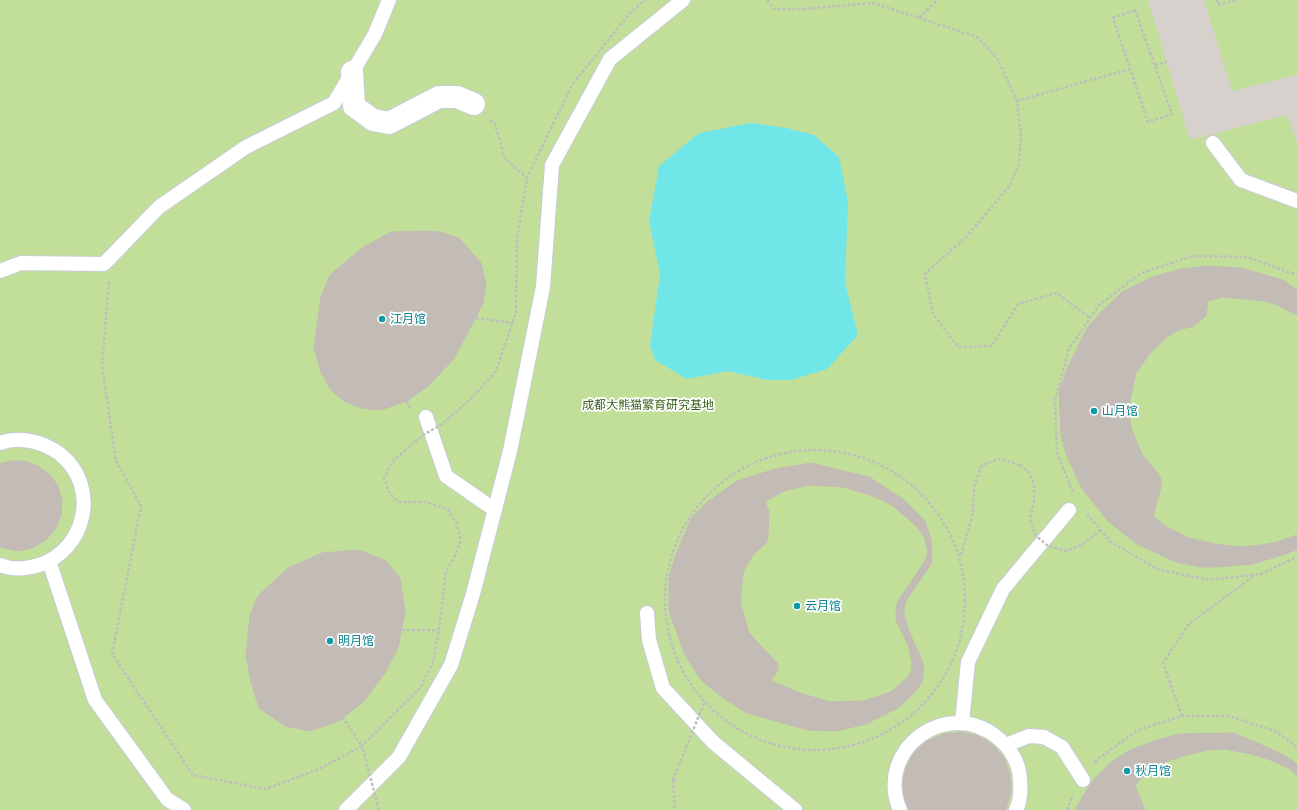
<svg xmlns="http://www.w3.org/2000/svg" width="1297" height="810" viewBox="0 0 1297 810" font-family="'Work Sans','Noto Sans SC',sans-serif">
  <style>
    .green { fill: #c2df99 }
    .plaza { fill: #d7d1cd }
    .water { fill: #71e6e9 }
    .building { fill: #c2bbb6; stroke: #c5bbb4; fill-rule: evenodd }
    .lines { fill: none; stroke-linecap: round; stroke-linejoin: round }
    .lane-casing { stroke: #c6ccd6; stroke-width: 16 }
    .street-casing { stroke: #c6ccd6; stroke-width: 24 }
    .path { stroke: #bebebe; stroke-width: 2.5; stroke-dasharray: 3 2; stroke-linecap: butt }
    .lane { stroke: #fff; stroke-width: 14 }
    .street { stroke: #fff; stroke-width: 22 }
    .path-bridge { stroke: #bebebe; stroke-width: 2.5; stroke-dasharray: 3 2; stroke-linecap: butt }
    .culture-dot { fill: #0f9aa8; stroke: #fff; stroke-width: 1.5 }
    .labels { text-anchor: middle; stroke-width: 3.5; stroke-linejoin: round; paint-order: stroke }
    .culture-label { font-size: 12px; fill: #0d838f; stroke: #fff; text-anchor: start }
    .park-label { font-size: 12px; fill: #3b611c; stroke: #fff }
  </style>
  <rect width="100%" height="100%" fill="#eae0db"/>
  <rect class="green" x="0" y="0" width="1297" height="810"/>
  <path class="plaza" d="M1148,0H1204L1232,91L1297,75V142L1287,115L1190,140Z"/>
  <path class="water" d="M751,123L786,128L814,135L839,157L848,202L845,282L858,335L827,369L791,380H767L728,371L687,379L655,360L650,345L660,275L649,221L659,166L699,133Z"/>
  <g class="building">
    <path d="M427,231L440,232L459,238L481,263L486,284L483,304L453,360L427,387L407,401L381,410L361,408L344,401L330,389L321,372L314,348L321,297L330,275L362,248L391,232Z"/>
    <path d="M1208,266L1241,268L1283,280L1297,290V315L1275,304L1264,301L1223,297L1208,301L1206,316L1194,326L1179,330L1168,336L1151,352L1136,373L1129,406L1131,428L1142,454L1156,471L1161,479V487L1153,516L1165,526L1189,538L1215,544L1240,547L1260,545L1277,542L1297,535V549L1292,552L1253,564L1217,567H1201L1176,562L1137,544L1108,521L1081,487L1066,454L1061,435L1059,392L1068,367L1079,344L1088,327L1101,312L1122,292L1152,277L1181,269Z"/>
    <path d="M9,461H24L38,466L50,475L58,486L62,501L61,515L55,529L46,540L32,548L18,551L0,547V464Z"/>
    <path d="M811,463L869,477L903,499L925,521L931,540L932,563L907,599L904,607V615L909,631L924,665L922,683L912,695L898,708L866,724L836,731L808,730L747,713L723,698L701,680L685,655L669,611V578L675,557L691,519L706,503L737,481L775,469ZM810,485L843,487L873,496L893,506L916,526L924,536L928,552L925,561L898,601L896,610V620L908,645L912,662L911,672L908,677L891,692L863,701L830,702L800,693L771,681L778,669V664L749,633L741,604V591L744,570L753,555L765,544L768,538L769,512L765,501L787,490Z"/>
    <path d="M359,550L386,561L400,578L405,611L398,648L385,673L364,701L339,721L310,731L285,726L259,708L251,682L246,655L250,616L258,596L288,568L322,553Z"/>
    <path d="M961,732L978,736L993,745L1004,758L1010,775L1011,792L1006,809V810H909L905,804L902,786L906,768L914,752L927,741L944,734Z"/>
    <path d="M1234,733L1278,752L1293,761L1297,765V776L1290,769L1273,761L1252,754L1224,749L1209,750L1186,755L1165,762L1140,779L1135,786L1145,810H1075L1090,784L1100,773L1111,762L1130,750L1157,740L1180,734Z"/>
  </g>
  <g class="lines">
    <defs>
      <g id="lane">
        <path d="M1213,143L1241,180L1297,201"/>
        <path d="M0,271L21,263L104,264L159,207L246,147L334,103L375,34L389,0"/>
        <path d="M426,417L446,476L495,510"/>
        <path d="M0,443C15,437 36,440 50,448C54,450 58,452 61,455C100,487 86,550 39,565C26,569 12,570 0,565"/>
        <path d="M49,561L95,700L167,799L184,810"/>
        <path d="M647,613L649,640L663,688L713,742L795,810"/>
        <path d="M962,723L968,662L1003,589L1069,510"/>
        <path d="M1006,745L1029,736L1044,737L1062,747L1083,780"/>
        <path d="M346,810L399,757L451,665L473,594L510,451L543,287L552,165L610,59L683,0"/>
        <path d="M900,810C874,749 948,696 998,738C1009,747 1016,758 1019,771C1021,784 1022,798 1016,810"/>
      </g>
      <path id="street" d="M352,72L354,106L373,120L389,123L439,97H457L474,104"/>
    </defs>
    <use href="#lane" class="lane-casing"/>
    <use href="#street" class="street-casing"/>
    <g class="path">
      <path d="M767,0L774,9H803L874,3L919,18L937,0"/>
      <path d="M1217,0L1218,5L1236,0"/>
      <path d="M1135,10L1172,114L1148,122L1113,18Z"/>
      <path d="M919,18L977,37L997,58L1017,101L1021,137L1019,164L1011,184L968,235L925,274L933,314L958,347L992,346L1018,304L1057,293L1090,318"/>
      <path d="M1155,65L1167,62"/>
      <path d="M1017,101L1130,69"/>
      <path d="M490,120L495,124L505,159L527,178"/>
      <path d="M109,282L102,366L116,461L141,506L112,654L193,775L266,789L319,769L362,746L343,718"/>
      <path d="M476,318L513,323"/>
      <path d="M407,401L410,408"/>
      <circle cx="815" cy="600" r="150"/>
      <path d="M1073,492L1057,453L1055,400L1069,349L1099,305L1141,273L1193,256L1247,257L1297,275"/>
      <path d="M1087,514L1111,542L1157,569L1208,580L1261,574L1297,557"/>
      <path d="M961,555L973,513L974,487L982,465L1000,459L1020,465"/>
      <path d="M402,630H439"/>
      <path d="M1182,716L1163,663L1188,625L1255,575"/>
      <path d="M1095,763L1098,759L1136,731L1182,716H1229L1275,731L1297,747"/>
      <path d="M673,780L675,810"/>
      <path d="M1067,810L1073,795"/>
    </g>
    <use href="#lane" class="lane"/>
    <use href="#street" class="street"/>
    <g class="path-bridge">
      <path d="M1020,465L1029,473L1034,485V501L1030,518L1035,535L1048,546L1067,551L1083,544L1101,530"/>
      <path d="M673,780L704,703"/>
      <path d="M379,810L362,746L420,688L433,662L439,630L446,571L454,558L461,541L456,522L447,509L425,502H399L390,494L384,478L392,462L423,435L442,424L472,398L496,371L516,312L517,239L527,178L572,85L631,12L645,0"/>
    </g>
  </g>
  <g class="culture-dot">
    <circle cx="382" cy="319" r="4"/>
    <circle cx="1094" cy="411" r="4"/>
    <circle cx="797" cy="606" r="4"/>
    <circle cx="330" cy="641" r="4"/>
    <circle cx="1127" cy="771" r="4"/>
  </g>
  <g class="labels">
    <g class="culture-label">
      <text x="390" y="323">江月馆</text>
      <text x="1102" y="415">山月馆</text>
      <text x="805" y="610">云月馆</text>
      <text x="338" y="645">明月馆</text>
      <text x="1135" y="775">秋月馆</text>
    </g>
    <g class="park-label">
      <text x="648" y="409">成都大熊猫繁育研究基地</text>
    </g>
  </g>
</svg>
